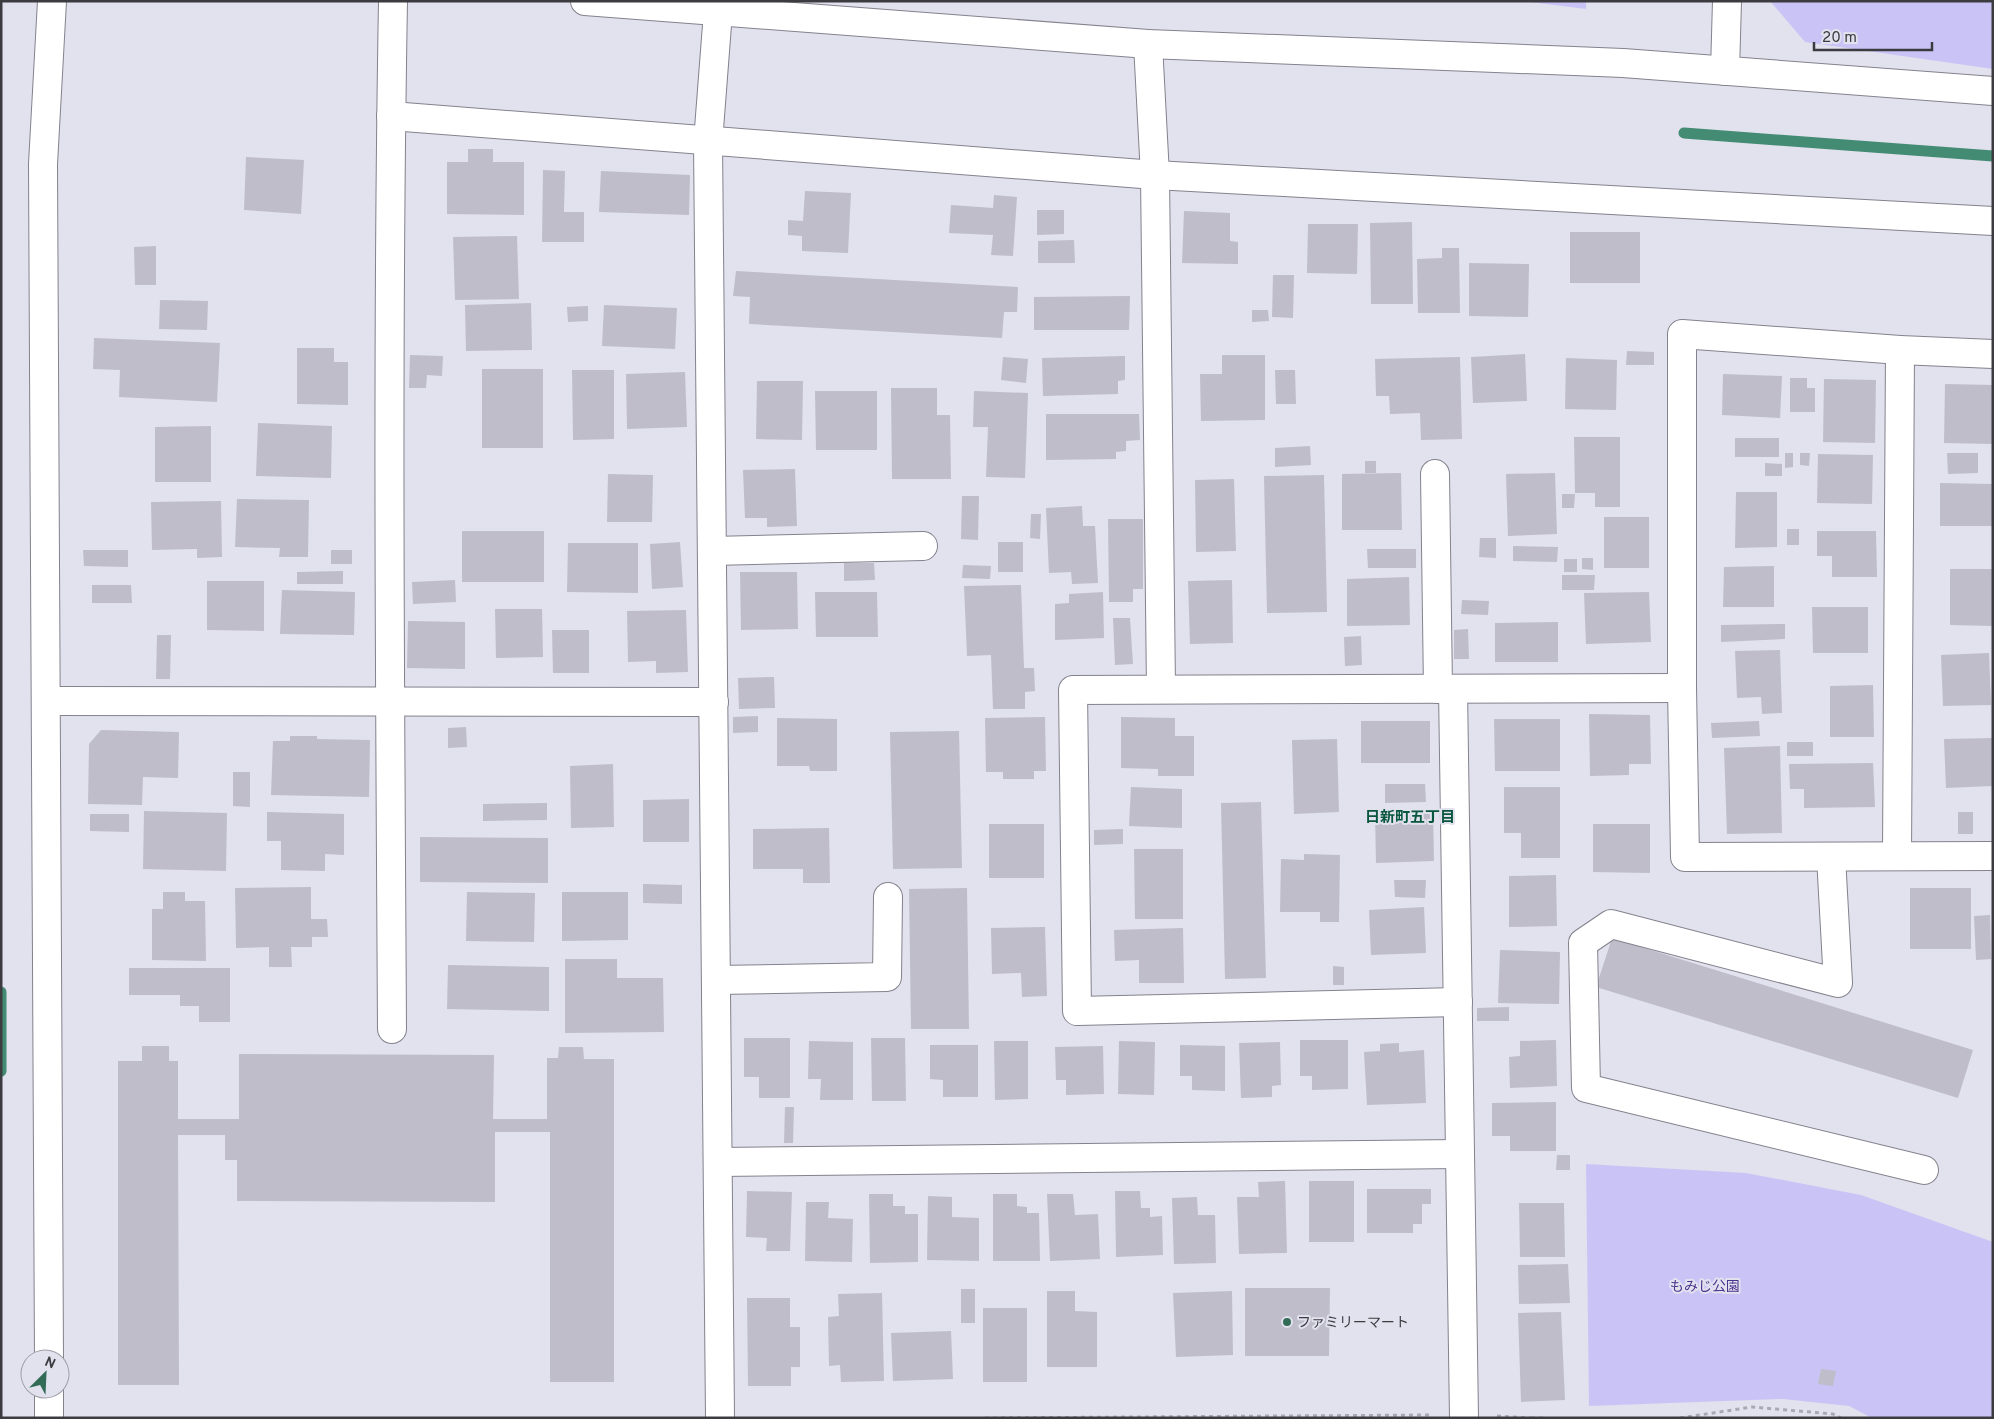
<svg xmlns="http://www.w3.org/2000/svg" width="1994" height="1419" viewBox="0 0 1994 1419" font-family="Overpass,'Noto Sans JP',sans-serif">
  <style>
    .green { fill: #cac4f6 }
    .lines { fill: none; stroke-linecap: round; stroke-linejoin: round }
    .stream { stroke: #438c73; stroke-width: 11 }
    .building { fill: #bebdc9 }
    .minor-casing { stroke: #83828d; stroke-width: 30 }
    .path { stroke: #aaa9b3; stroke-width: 3; stroke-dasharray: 4 4; stroke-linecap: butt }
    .minor { stroke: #fff; stroke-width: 28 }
    .poi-dot { fill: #326c56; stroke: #e2e1ee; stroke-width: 2 }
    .labels { text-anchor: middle; stroke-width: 4; stroke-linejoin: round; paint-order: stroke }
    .park-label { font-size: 14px; fill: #4b348f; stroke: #e2e1ee }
    .poi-label { font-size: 14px; fill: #3c3b40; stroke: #e2e1ee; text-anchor: start }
    .neighbourhood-label { font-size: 15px; font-weight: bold; fill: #09563e; stroke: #e2e1ee }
  </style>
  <rect width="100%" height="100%" fill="#e2e1ee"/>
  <g class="green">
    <path d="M1523,1H1586V9Z"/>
    <path d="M1770,1H1993V69L1805,42Z"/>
    <path d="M1586,1164L1746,1173L1861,1195L1993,1242V1418H1872L1849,1406L1783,1399L1589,1406Z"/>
  </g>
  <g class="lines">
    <g class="stream">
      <path d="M1684,133L1993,156"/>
      <path d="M1,992V1071"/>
    </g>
  </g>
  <g class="building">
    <path d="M468,149H493V162H524V215L447,214V162H468Z"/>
    <path d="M246,157L304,160L301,214L244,210Z"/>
    <path d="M543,170L565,171L564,212H584V242H542Z"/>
    <path d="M601,171L690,175L689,215L599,212Z"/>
    <path d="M805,191L851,193L848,253L802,251V236L788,235V220L803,221Z"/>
    <path d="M994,195L1017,197L1013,256L991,255L993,235L949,233L951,205L993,208Z"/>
    <path d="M1037,210H1064V234L1037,235Z"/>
    <path d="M1184,211L1230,213V241L1238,242V264L1182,263Z"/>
    <path d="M1412,222L1413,304H1371L1370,223Z"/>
    <path d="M1308,224H1358L1357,274L1307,273Z"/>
    <rect x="1570" y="232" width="70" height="51"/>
    <path d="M517,236L519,299L455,300L453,237Z"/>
    <path d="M1074,240L1075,263H1038V241Z"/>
    <path d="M156,246V285H135L134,247Z"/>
    <path d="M1442,248H1459L1460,313H1418L1417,259L1442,258Z"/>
    <path d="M1469,263L1529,264L1528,317L1469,316Z"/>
    <path d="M736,271L1018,287L1017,312H1004L1002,338L749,324L750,297L733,296Z"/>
    <path d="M1273,275H1294L1293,318L1272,317Z"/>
    <path d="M1130,296L1129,330H1034V297Z"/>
    <path d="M160,300L208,301L207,330L159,329Z"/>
    <path d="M531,303L532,350L466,351L465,305Z"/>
    <path d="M604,305L677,308L675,349L602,346Z"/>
    <path d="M588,306V321L568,322L567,307Z"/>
    <path d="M1252,310H1268L1269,321L1252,322Z"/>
    <path d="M94,338L220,343L217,402L119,397L120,370L93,369Z"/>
    <path d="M297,348H334V362H348V405L297,404Z"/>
    <path d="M1627,351L1654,352V365H1626Z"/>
    <path d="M1525,354L1527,401L1473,403L1471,357Z"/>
    <path d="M410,355L443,356L442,376L427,375L426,388H409Z"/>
    <path d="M1222,355H1265V420L1201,421L1200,374H1222Z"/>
    <path d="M1125,356V380L1118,381V394L1043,396L1042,358Z"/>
    <path d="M1003,357L1028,359L1026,383L1001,380Z"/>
    <path d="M1460,357L1462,439L1421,440L1420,413L1390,414L1389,396H1376L1375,359Z"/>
    <path d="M1566,358L1617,360L1616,410L1565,409Z"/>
    <rect x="482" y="369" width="61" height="79"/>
    <path d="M572,370H614V439L573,440Z"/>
    <path d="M1275,370H1295L1296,404H1276Z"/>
    <path d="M685,372L687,427L627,429L626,374Z"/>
    <path d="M1723,374L1782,376L1780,418L1722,415Z"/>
    <path d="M1790,378H1807V388H1815V412H1790Z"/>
    <path d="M1824,379L1876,380L1875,443L1823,442Z"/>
    <path d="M757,381H803L802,440L756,439Z"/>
    <path d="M1945,384L1993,385V444L1944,443Z"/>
    <path d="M891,388H937V415H950L951,479H892Z"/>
    <path d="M815,391H877V450H816Z"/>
    <path d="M974,391L1028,393L1025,478L986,477L988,427H973Z"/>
    <path d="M1046,414H1139L1140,440L1126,441V451L1116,452V459L1046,460Z"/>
    <path d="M258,423L332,426L331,478L256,476Z"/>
    <path d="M211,426V482H155V427Z"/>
    <path d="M1574,437H1620V507H1595V493H1575Z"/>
    <rect x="1735" y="438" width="44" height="19"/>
    <path d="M1310,446L1311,465L1275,467V448Z"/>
    <path d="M1785,453H1793V467L1785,468Z"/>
    <path d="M1800,453H1810L1809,466L1800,465Z"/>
    <path d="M1947,453H1978V473L1948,474Z"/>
    <path d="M1818,454L1873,455L1872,504L1817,503Z"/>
    <rect x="1365" y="461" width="11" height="12"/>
    <path d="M1765,463L1782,464V476H1765Z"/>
    <path d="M795,469L797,526L767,527V518H745L743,470Z"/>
    <path d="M1401,473L1402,530H1342V474Z"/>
    <path d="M1555,473L1557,534L1508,536L1506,474Z"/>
    <path d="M608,474L653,475L652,522H607Z"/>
    <path d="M1324,475L1327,612L1267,613L1264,476Z"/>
    <path d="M1234,479L1236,551L1196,552L1195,480Z"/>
    <path d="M1940,483L1993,484V526H1940Z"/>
    <path d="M1736,492H1777V547L1735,548Z"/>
    <path d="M1562,494H1575L1574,508H1562Z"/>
    <path d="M962,496H979L978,540L961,539Z"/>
    <path d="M237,499L309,500L308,557H279L280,548L235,547Z"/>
    <path d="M221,501L222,557L197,558V549L152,550L151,502Z"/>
    <path d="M1082,506L1083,526H1095L1098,583L1072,584L1071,572L1049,573L1046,508Z"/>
    <path d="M1031,514H1041L1040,539L1030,538Z"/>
    <rect x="1604" y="517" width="45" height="51"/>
    <path d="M1108,519H1143V589H1133V602H1109Z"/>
    <rect x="1787" y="529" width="12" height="16"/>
    <rect x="462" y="531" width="82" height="51"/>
    <path d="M1817,531H1876L1877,577H1832V556H1817Z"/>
    <path d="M1480,538H1496V558L1479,557Z"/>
    <path d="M680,542L683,587L652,589L650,544Z"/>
    <rect x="998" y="542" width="25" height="30"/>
    <path d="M568,543H638V593L567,592Z"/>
    <path d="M1513,546L1558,547L1557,562L1513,561Z"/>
    <path d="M1367,549H1416V568H1368Z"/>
    <path d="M83,550H128V567L84,566Z"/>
    <rect x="331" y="550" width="21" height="14"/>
    <path d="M1582,558H1593V570L1582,569Z"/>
    <rect x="1564" y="559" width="13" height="13"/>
    <path d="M844,563H874L875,580L844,581Z"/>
    <path d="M963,565L991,566L990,579L962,578Z"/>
    <path d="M1774,566V607H1723L1724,567Z"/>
    <path d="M1950,569H1993V626L1950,625Z"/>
    <path d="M343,571V584H297V572Z"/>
    <path d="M740,572H797L798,629L741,630Z"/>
    <path d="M1562,575H1595L1594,590H1562Z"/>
    <path d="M1409,577L1410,625L1347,626V579Z"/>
    <path d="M455,580L456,602L413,604L412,582Z"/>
    <path d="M1232,580L1233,643L1190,644L1188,581Z"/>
    <path d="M207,581H264V631L207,630Z"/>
    <path d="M92,585H131L132,603H92Z"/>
    <path d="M1021,585L1024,668H1034L1035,691L1025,692V709H993L991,655L967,656L964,586Z"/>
    <path d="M282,590L355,592L354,635L280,634Z"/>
    <path d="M815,592H877L878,637H816Z"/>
    <path d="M1103,592L1104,638L1055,640V604L1069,603V594Z"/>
    <path d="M1649,592L1651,642L1586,644L1584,593Z"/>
    <path d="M1462,600L1489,601L1488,615L1461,614Z"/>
    <path d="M1812,607H1868V653H1813Z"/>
    <path d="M495,609H542L543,657L496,658Z"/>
    <path d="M686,610L688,672L656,673V661L628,662L627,611Z"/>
    <path d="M1113,618H1130L1133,664L1115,665Z"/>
    <path d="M408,621L465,622V669L407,668Z"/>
    <path d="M1558,622V662H1495V623Z"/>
    <path d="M1785,624V639L1721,642V625Z"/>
    <path d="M1468,629L1469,659H1454V630Z"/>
    <path d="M552,630H589V673H553Z"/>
    <path d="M157,635H171L170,679H156Z"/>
    <path d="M1361,636L1362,665L1345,666L1344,637Z"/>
    <path d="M1780,650L1782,713L1762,714L1761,697L1737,698L1735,651Z"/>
    <path d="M1989,653L1991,705L1943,706L1941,655Z"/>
    <path d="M774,677L775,708L739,709L738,678Z"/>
    <path d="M1873,685L1874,737H1830V686Z"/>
    <path d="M1589,714L1650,715L1651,764H1629V775L1590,776Z"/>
    <path d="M758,716V732L733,733V717Z"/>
    <path d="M1045,717L1046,771H1034V779H1003V772H986L985,718Z"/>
    <path d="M1121,717L1175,718V736H1194V776H1158V769L1121,768Z"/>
    <path d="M777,718L837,719V771H810L809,766H777Z"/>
    <path d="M1494,719H1560V771H1495Z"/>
    <rect x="1361" y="721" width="69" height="42"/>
    <path d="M1759,721L1760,736L1712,738L1711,723Z"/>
    <path d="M466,727L467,747L448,748V728Z"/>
    <path d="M101,730L179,732L178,778L143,777L142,805L88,804L89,744Z"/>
    <path d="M959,731L962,868L893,869L890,732Z"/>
    <path d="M290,736H317V739L370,740L369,797L271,795L273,741H290Z"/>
    <path d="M1993,738V786L1946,788L1944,739Z"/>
    <path d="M1337,739L1339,812L1294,814L1292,740Z"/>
    <rect x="1787" y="742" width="26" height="14"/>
    <path d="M1780,746L1782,833L1727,834L1724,748Z"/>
    <path d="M1873,763L1875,807L1804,808V789H1790L1789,764Z"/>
    <path d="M613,764L614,827L571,828L570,766Z"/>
    <path d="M233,772H250V807L233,806Z"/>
    <path d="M1385,784H1425L1426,802L1385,803Z"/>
    <path d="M1131,787L1182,789V828L1129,826Z"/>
    <path d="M1504,787H1560V858H1521V833H1504Z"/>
    <path d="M689,799V842H643V800Z"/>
    <path d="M1261,802L1266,978L1225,979L1221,803Z"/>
    <path d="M547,803V820L483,821V804Z"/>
    <path d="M1433,810L1434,861L1376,863L1375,812Z"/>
    <path d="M144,811L227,813L226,871L143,869Z"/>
    <path d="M267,812L344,814V855L325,854V871L281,870V841H267Z"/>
    <rect x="1958" y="812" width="15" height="22"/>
    <path d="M90,814H129V832L90,831Z"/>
    <rect x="989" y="824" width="55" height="54"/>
    <path d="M1593,824H1650V873L1593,872Z"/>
    <path d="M829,828L830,883H803V869H753V829Z"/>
    <path d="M1123,829V844L1094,845V830Z"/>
    <path d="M420,837L548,838V883L420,882Z"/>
    <path d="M1134,849H1183V919H1135Z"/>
    <path d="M1304,854L1340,855L1339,922H1320V912H1280L1281,859L1304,860Z"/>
    <path d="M1556,875L1557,926L1509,927V876Z"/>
    <path d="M1394,880H1426L1425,898L1395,897Z"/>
    <path d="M643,884L682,885V904L643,903Z"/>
    <path d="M311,887V919H327L328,937H312V947H291L292,967H269V947L236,948L235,888Z"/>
    <path d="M967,888L969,1029H911L909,889Z"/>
    <rect x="1910" y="888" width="61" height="61"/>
    <path d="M163,892H185V901H205L206,961L152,960V909H163Z"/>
    <path d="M467,892L535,893L534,942L466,941Z"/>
    <path d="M562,892H628V940L562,941Z"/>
    <path d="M1424,907L1426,953L1371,955L1369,910Z"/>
    <path d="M1990,915L1991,959L1976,960L1974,916Z"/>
    <path d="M1045,927L1047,996L1022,997L1021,973L992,974L991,928Z"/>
    <path d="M1183,928L1184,983H1139V960L1115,961L1114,930Z"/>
    <path d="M1612,938L1973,1050L1958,1098L1596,987Z"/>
    <path d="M1500,950L1560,952L1559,1004L1498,1003Z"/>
    <path d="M565,959H617V978H663L664,1032L565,1033Z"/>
    <path d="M448,965L549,967V1011L447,1009Z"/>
    <path d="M1333,966L1344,967V985H1333Z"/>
    <path d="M129,968H230V1022H199V1006H180V995H129Z"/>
    <path d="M1509,1007V1021H1477V1008Z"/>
    <path d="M744,1038H790V1098H759V1077H744Z"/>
    <path d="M871,1038H905L906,1101H872Z"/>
    <path d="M1300,1040H1348V1089L1312,1090V1076H1300Z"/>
    <path d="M1556,1040L1557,1086L1510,1088L1509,1057L1520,1056V1041Z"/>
    <path d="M809,1041L853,1042V1100H820L821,1079H808Z"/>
    <path d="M994,1041H1028V1099L995,1100Z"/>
    <path d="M1119,1041L1155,1042L1154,1095L1118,1094Z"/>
    <path d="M1280,1042L1281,1085L1272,1086V1097L1241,1098L1239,1043Z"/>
    <path d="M1399,1043V1052L1424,1050L1426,1103L1367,1105L1364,1052L1380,1051V1044Z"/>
    <path d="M930,1045H978V1097H943V1080L930,1079Z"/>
    <path d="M1180,1045L1225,1046V1091L1192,1090V1076H1180Z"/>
    <path d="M142,1046H169V1061H178V1119H239V1054L494,1055L493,1119H547V1058H558L559,1047H583L584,1059H614V1382H550V1132H495V1202L237,1201V1160H225V1135H178L179,1385H118V1061H142Z"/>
    <path d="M1103,1046L1104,1094L1066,1095V1080H1056L1055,1047Z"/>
    <path d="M1556,1102V1151H1510V1136H1492V1103Z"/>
    <path d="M785,1107H794L793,1143H784Z"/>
    <path d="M1557,1155H1570V1170H1556Z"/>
    <path d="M1285,1181L1287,1253L1239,1254L1237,1197H1259L1258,1182Z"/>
    <rect x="1309" y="1181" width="45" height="61"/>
    <path d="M1367,1189H1431V1204H1422V1224H1413V1233H1367Z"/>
    <path d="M747,1191L792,1192L790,1251H766L767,1238L746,1237Z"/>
    <path d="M1115,1191H1140L1141,1208H1150V1217L1162,1216L1163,1255L1116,1257Z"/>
    <path d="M869,1194H893V1206H905V1214H918V1262L870,1263Z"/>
    <path d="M993,1194H1017V1206L1027,1207V1213H1039L1040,1261H993Z"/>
    <path d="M1047,1194H1073L1075,1215L1098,1214L1100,1259L1050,1261Z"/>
    <path d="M928,1196L952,1197V1217L979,1218V1261L927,1260Z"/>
    <path d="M1197,1197L1198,1215H1215L1216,1263L1174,1264L1172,1198Z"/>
    <path d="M806,1202H829L828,1218L853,1219L852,1262L805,1261Z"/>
    <path d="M1519,1203H1564L1565,1257H1520Z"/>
    <path d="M1568,1264L1570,1303L1519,1304L1518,1265Z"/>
    <path d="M1245,1288H1330L1329,1356H1245Z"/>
    <rect x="961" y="1289" width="14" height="34"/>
    <path d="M1047,1291H1075V1311L1097,1312V1367H1047Z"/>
    <path d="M1232,1291L1233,1355L1176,1357L1173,1293Z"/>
    <path d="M882,1293L884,1381L841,1382L840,1365L829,1366L828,1317L839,1316L838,1294Z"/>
    <path d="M747,1298H790V1327H800V1367H791V1386H748Z"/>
    <rect x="983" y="1308" width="44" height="74"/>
    <path d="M1561,1312L1565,1400L1521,1402L1518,1313Z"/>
    <path d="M951,1331L953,1379L893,1381L891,1333Z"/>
    <path d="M1821,1369L1836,1371L1833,1386L1818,1384Z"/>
  </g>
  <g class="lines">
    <defs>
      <g id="minor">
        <path d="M585,1L1148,44L1623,63L1993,91"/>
        <path d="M718,12L708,142L720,1418"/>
        <path d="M1148,44L1155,175L1161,689"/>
        <path d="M1725,71L1727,1"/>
        <path d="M391,116L1155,175L1993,221"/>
        <path d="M1993,354L1900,350L1682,334V688L1685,857L1993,856"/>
        <path d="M1435,474L1438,689"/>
        <path d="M712,551L923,546"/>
        <path d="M1453,689L1464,1418"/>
        <path d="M46,701L714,702"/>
        <path d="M1897,856L1900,350"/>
        <path d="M1831,857L1838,983L1611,924L1583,943L1586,1088L1924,1170"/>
        <path d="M716,980L887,977L888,897"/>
        <path d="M1458,1002L1077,1011L1073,690L1682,688"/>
        <path d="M392,1029C390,687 387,344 393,1"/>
        <path d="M718,1162L1460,1154"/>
        <path d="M49,1359L43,164L52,1"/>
        <path d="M49,1389V1418"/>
      </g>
    </defs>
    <use href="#minor" class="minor-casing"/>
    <g class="path">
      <path d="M1497,1416L1531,1418"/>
      <path d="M985,1418L1431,1415"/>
      <path d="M1531,1418H1547"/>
      <path d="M1680,1418L1752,1407L1833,1414L1841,1418"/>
    </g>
    <use href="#minor" class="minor"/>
  </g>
  <circle class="poi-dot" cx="1287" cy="1322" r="5"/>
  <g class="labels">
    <g class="park-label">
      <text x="1705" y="1291">もみじ公園</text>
    </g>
    <g class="poi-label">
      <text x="1297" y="1327">ファミリーマート</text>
    </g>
    <g class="neighbourhood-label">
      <text x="1410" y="822">日新町五丁目</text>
    </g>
  </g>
  <rect width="1994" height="1419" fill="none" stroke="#3c3b40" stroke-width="5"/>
  <g transform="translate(45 1374) rotate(24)"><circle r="24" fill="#e2e1ee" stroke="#a09fa8"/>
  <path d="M0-4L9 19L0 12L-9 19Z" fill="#326c56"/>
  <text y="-8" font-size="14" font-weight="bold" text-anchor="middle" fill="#3c3b40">N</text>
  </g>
  <path d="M1814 42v8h118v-8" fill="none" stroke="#3c3b40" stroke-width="2.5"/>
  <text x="1822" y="42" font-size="15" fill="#3c3b40" stroke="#e2e1ee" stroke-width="4" paint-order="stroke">20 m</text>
</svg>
